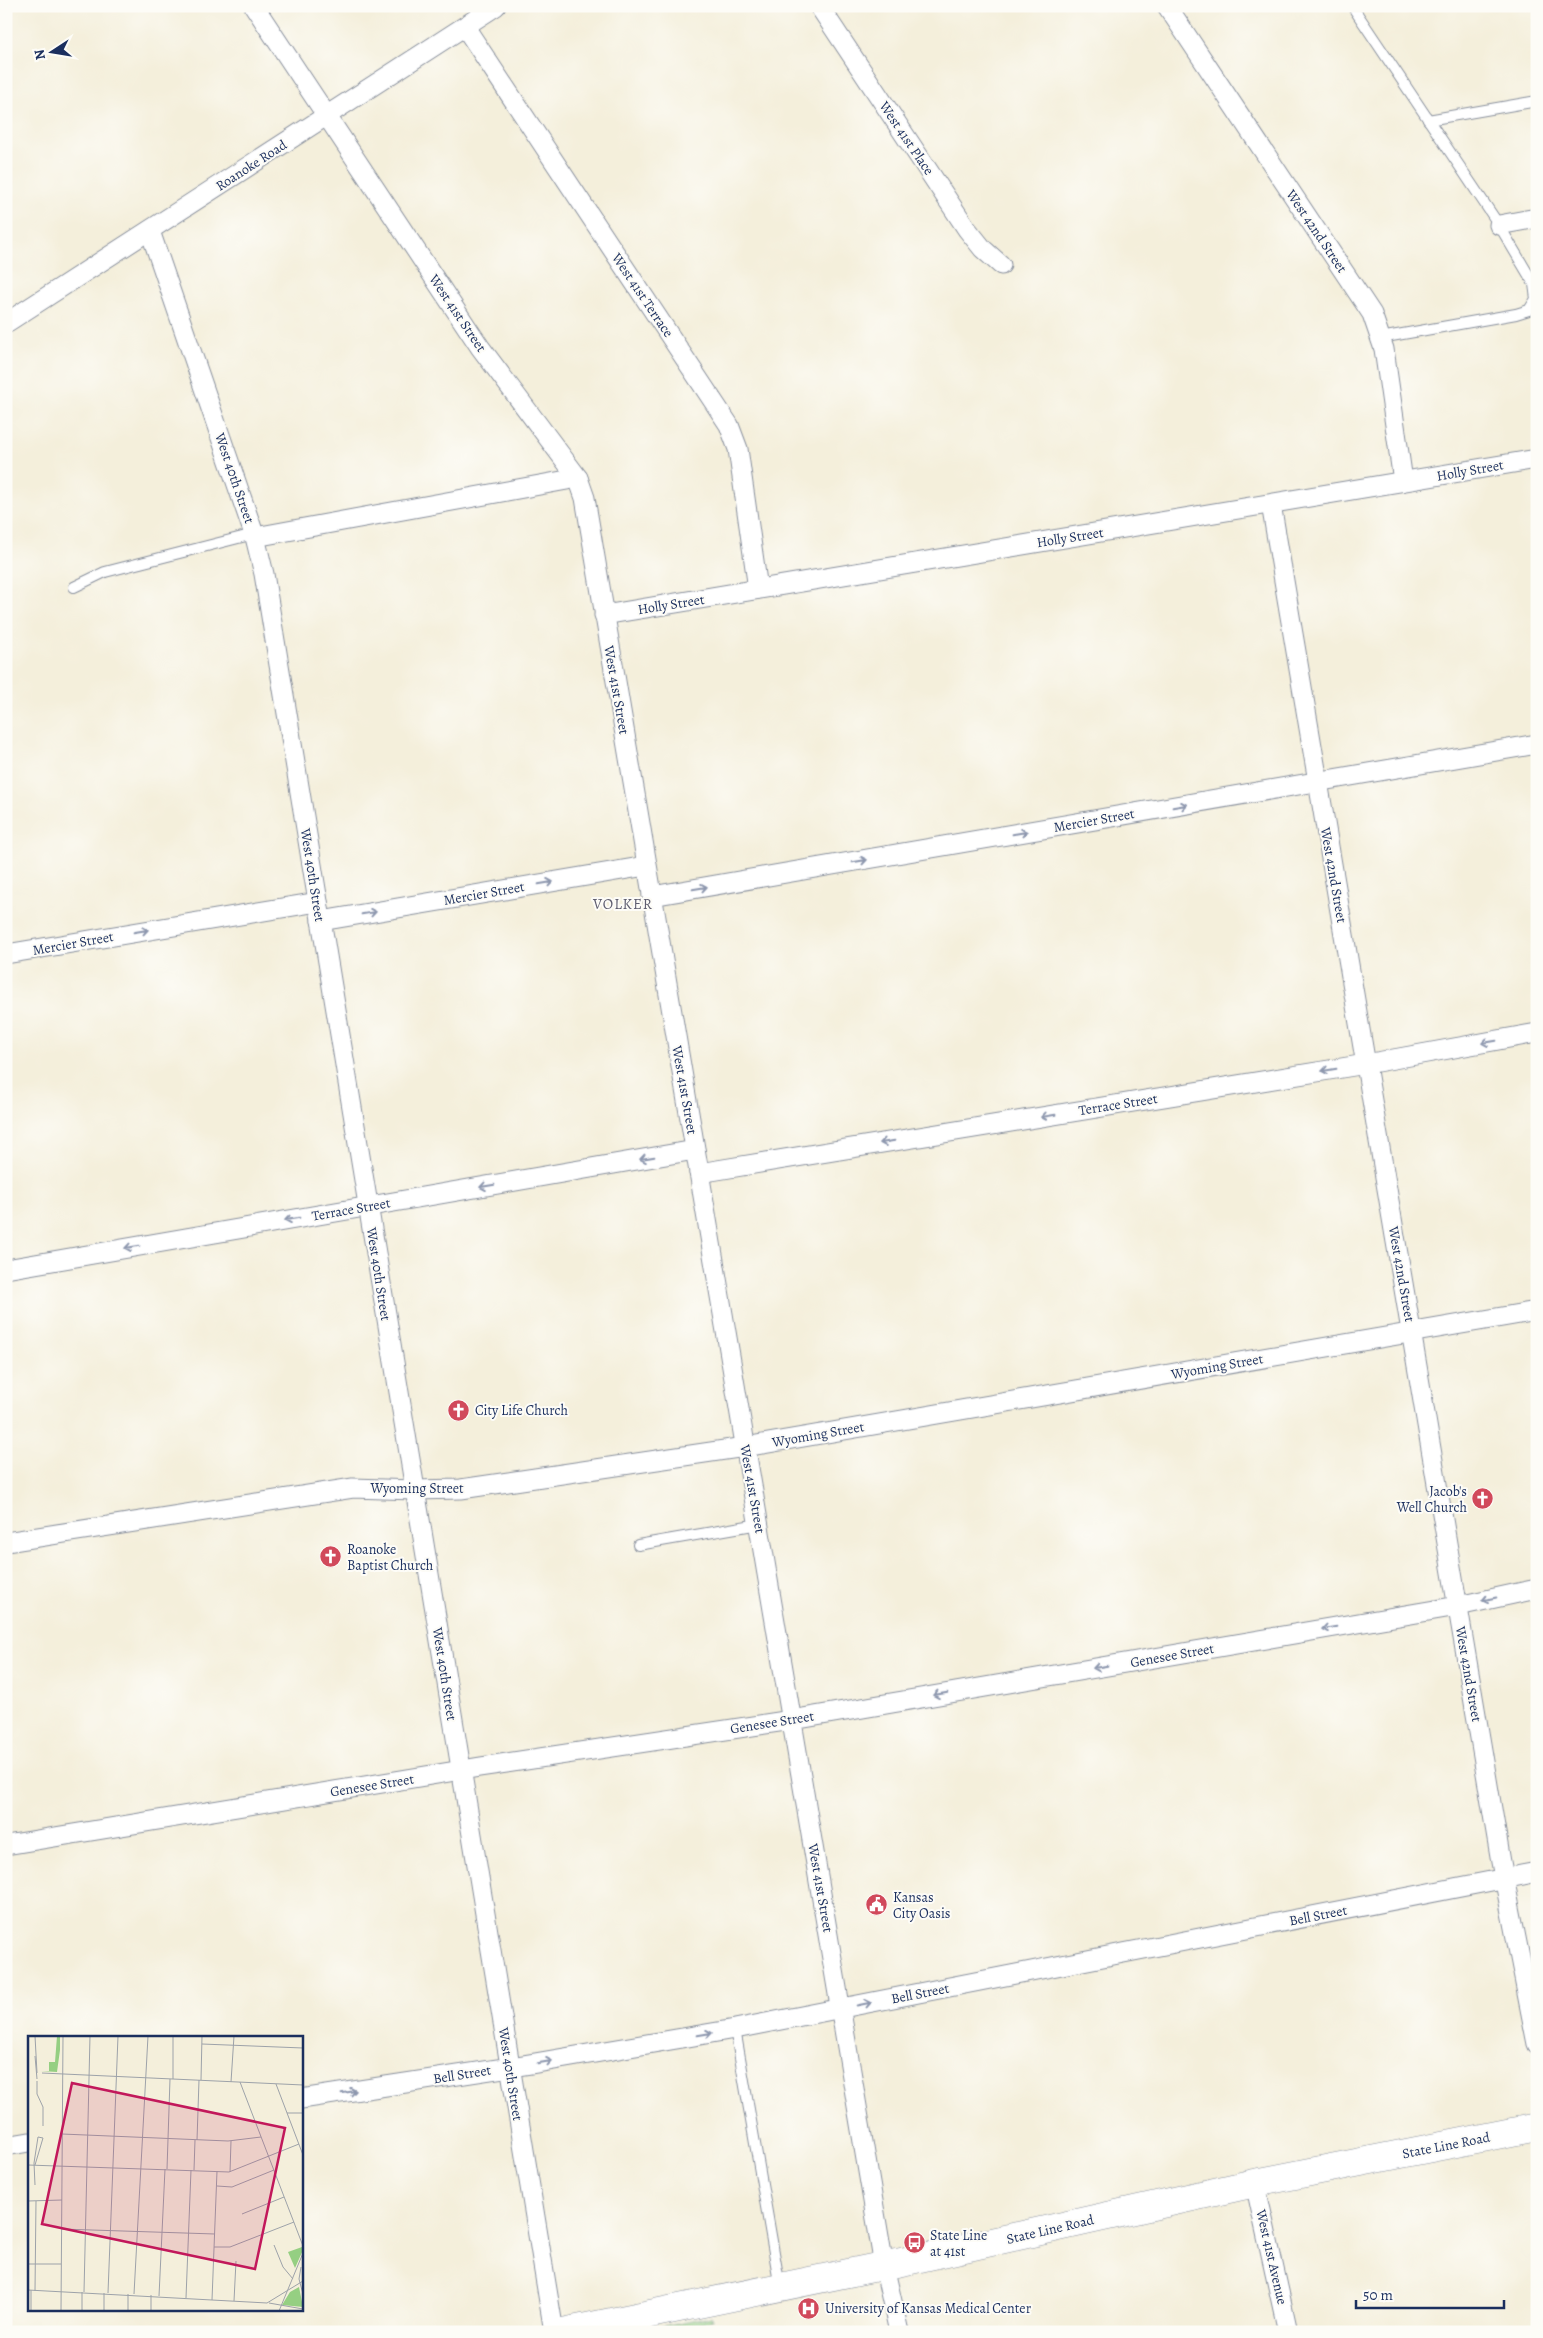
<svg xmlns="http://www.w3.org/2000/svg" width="1543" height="2338" viewBox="0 0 1543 2338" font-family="Alegreya,serif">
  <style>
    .grass { fill: #95cf82; stroke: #587f70 }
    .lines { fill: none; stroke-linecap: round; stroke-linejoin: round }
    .lane-casing { stroke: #888f9c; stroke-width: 12 }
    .street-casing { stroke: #888f9c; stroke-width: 21 }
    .secondary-casing { stroke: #888f9c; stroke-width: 29 }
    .lane { stroke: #fff; stroke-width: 10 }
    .street { stroke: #fff; stroke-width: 19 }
    .secondary { stroke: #fff; stroke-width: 28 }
    .oneway { stroke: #8d97ae }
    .labels { text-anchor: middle; stroke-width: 4; stroke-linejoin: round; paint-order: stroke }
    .street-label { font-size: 14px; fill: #1b2f5e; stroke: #fdfcf7 }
    .poi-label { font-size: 14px; fill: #1b2f5e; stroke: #fdfcf7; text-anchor: start }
    .neighbourhood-label { font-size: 15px; letter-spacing: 1px; fill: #5e5d6f; stroke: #fdfcf7 }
    .inset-road { fill: none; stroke: #9da2a9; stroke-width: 1 }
    .view { fill: #c2185b; fill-opacity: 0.15; stroke: #c2185b; stroke-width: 2.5 }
    .inset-edge { fill: none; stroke: #1b2f5e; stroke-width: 2.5 }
  </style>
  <rect width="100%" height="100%" fill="#fdfcf7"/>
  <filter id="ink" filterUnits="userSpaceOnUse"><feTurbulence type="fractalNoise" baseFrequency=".02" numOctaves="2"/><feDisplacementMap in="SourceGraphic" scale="10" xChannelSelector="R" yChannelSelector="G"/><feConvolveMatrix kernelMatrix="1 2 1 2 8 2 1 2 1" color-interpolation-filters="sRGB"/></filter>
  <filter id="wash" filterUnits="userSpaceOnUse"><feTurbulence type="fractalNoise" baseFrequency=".0096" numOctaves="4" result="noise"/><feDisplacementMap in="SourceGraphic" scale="20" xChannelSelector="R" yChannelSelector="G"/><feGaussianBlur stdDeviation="1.12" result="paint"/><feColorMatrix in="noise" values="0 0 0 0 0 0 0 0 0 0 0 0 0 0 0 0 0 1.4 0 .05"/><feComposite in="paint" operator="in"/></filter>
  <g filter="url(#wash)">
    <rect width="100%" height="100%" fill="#f4efdb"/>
    <path class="grass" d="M711,2316L713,2320L658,2332H636Z"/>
  </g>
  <g filter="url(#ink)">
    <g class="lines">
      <defs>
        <g id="lane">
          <path d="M1352,6L1499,225L1534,284L1536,299L1529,310L1516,314L1380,338"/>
          <path d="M1428,120L1537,101"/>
          <path d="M74,587L105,572L254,534"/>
          <path d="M638,1545L759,1524"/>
          <path d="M735,2029L780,2287"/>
        </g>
        <g id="street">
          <path d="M254,6L480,347L578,478L585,498L884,2266L899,2332"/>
          <path d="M819,6L967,229L983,249L1001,265"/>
          <path d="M1167,6L1372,314L1384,349L1403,481"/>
          <path d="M465,27L729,425L738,449L758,589"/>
          <path d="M1499,225L1537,218"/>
          <path d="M150,231L255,537L264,574L554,2332"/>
          <path d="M6,323L496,6"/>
          <path d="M1271,504L1501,1862L1537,2044"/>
          <path d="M255,537L578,478"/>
          <path d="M604,615L1537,459"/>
          <path d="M652,896L1537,744"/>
          <path d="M321,921L646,866"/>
          <path d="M6,954L318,902"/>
          <path d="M699,1173L1366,1064L1537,1033"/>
          <path d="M6,1269L695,1150"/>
          <path d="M6,1542L353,1488L414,1490L461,1489L745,1447L1537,1311"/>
          <path d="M6,1845L480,1767L792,1720L1458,1606L1537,1589"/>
          <path d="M301,2099L530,2064L735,2029L1537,1872"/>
          <path d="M6,2146L29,2142"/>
          <path d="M1255,2183L1288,2332"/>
        </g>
        <path id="secondary" d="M563,2332L911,2260L1255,2183L1537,2127"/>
      </defs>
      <use href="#lane" class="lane-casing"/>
      <use href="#street" class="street-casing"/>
      <use href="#secondary" class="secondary-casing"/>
      <use href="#lane" class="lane"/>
      <use href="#street" class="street"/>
      <use href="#secondary" class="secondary"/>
    </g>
    <defs><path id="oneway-shaft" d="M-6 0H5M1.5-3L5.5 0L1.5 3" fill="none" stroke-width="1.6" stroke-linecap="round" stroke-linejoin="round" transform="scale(1.25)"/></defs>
    <g class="oneway">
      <use href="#oneway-shaft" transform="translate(1180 806) rotate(-10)"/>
      <use href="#oneway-shaft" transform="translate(1020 833) rotate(-10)"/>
      <use href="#oneway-shaft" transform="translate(860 861) rotate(-10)"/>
      <use href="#oneway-shaft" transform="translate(546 883) rotate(-10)"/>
      <use href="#oneway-shaft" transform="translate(700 888) rotate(-10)"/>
      <use href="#oneway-shaft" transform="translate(369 913) rotate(-10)"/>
      <use href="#oneway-shaft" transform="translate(141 931) rotate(-10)"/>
      <use href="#oneway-shaft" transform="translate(1489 1042) rotate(170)"/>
      <use href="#oneway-shaft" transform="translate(1329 1070) rotate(171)"/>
      <use href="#oneway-shaft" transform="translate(1048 1116) rotate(171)"/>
      <use href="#oneway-shaft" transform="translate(887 1142) rotate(171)"/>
      <use href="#oneway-shaft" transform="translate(647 1158) rotate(170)"/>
      <use href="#oneway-shaft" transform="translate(487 1186) rotate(170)"/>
      <use href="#oneway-shaft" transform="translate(292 1219) rotate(170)"/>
      <use href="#oneway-shaft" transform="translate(132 1247) rotate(170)"/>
      <use href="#oneway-shaft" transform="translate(1489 1599) rotate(168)"/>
      <use href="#oneway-shaft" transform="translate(1329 1628) rotate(170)"/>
      <use href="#oneway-shaft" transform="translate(1100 1667) rotate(170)"/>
      <use href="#oneway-shaft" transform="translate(940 1694) rotate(170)"/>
      <use href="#oneway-shaft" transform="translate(864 2004) rotate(-11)"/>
      <use href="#oneway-shaft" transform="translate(705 2034) rotate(-10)"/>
      <use href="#oneway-shaft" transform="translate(545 2062) rotate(-10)"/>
      <use href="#oneway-shaft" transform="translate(349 2092) rotate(-9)"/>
    </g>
  </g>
  <defs>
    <symbol id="church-disc" viewBox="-11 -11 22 22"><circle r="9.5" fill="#d1495b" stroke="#fdfcf7"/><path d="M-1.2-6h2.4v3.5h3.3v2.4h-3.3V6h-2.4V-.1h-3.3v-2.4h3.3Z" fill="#fff"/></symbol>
    <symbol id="civic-disc" viewBox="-11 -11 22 22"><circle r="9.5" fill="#d1495b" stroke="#fdfcf7"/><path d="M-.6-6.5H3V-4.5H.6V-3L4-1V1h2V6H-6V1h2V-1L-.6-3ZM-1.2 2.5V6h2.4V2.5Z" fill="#fff"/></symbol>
    <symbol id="bus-disc" viewBox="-11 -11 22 22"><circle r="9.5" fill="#d1495b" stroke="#fdfcf7"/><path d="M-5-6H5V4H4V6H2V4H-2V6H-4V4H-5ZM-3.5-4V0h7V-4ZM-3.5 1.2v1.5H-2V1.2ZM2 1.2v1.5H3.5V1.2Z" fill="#fff"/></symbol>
    <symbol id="hospital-disc" viewBox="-11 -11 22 22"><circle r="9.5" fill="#d1495b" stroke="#fdfcf7"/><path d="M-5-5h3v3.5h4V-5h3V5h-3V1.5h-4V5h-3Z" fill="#fff"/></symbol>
  </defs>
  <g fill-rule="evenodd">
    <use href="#church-disc" x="446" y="1398" width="25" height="25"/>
    <use href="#church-disc" x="1470" y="1486" width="25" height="25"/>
    <use href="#church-disc" x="318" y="1544" width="25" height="25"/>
    <use href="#civic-disc" x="864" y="1892" width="25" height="25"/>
    <use href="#bus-disc" x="902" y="2230" width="25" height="25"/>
    <use href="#hospital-disc" x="796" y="2296" width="25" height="25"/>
  </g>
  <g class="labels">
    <g class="street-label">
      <text transform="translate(907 138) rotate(56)" y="5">West 41st Place</text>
      <text transform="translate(251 165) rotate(-33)" y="5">Roanoke Road</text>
      <text transform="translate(1317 231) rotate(56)" y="5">West 42nd Street</text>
      <text transform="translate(643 295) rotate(56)" y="5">West 41st Terrace</text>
      <text transform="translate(458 313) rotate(56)" y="5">West 41st Street</text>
      <text transform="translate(1470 470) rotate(-10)" y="5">Holly Street</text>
      <text transform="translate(235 478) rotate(71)" y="5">West 40th Street</text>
      <text transform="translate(1070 537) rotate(-9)" y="5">Holly Street</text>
      <text transform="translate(671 604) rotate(-9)" y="5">Holly Street</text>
      <text transform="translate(617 690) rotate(80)" y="5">West 41st Street</text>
      <text transform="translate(1094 820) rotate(-10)" y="5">Mercier Street</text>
      <text transform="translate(313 875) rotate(81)" y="5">West 40th Street</text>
      <text transform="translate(1334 875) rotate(80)" y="5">West 42nd Street</text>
      <text transform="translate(484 893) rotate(-10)" y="5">Mercier Street</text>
      <text transform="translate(73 943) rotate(-10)" y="5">Mercier Street</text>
      <text transform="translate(685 1090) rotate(80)" y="5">West 41st Street</text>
      <text transform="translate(1118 1104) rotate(-9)" y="5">Terrace Street</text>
      <text transform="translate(351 1209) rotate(-10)" y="5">Terrace Street</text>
      <text transform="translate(379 1274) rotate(81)" y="5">West 40th Street</text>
      <text transform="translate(1402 1274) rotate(80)" y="5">West 42nd Street</text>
      <text transform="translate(1217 1366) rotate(-10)" y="5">Wyoming Street</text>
      <text transform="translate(818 1434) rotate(-10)" y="5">Wyoming Street</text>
      <text x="417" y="1493">Wyoming Street</text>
      <text transform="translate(753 1489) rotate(80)" y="5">West 41st Street</text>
      <text transform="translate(1172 1655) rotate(-10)" y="5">Genesee Street</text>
      <text transform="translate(445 1674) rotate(81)" y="5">West 40th Street</text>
      <text transform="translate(1469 1674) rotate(80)" y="5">West 42nd Street</text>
      <text transform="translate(772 1722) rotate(-9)" y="5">Genesee Street</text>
      <text transform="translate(372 1785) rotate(-9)" y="5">Genesee Street</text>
      <text transform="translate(821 1888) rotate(80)" y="5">West 41st Street</text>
      <text transform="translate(1318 1915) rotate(-11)" y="5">Bell Street</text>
      <text transform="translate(920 1993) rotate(-11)" y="5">Bell Street</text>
      <text transform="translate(462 2074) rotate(-9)" y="5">Bell Street</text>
      <text transform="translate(511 2074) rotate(81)" y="5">West 40th Street</text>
      <text transform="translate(1446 2145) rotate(-11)" y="5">State Line Road</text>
      <text transform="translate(1050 2229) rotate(-13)" y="5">State Line Road</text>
      <text transform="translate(1272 2257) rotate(77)" y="5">West 41st Avenue</text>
    </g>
    <g class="poi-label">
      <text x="475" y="1415">City Life Church</text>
      <text x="1467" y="1496" text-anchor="end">Jacob's<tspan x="1467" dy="16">Well Church</tspan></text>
      <text x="347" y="1554">Roanoke<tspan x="347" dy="16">Baptist Church</tspan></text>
      <text x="893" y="1902">Kansas<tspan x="893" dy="16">City Oasis</tspan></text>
      <text x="930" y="2240">State Line<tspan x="930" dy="16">at 41st</tspan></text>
      <text x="825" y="2313">University of Kansas Medical Center</text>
    </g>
    <g class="neighbourhood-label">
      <text x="623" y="909">VOLKER</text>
    </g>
  </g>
  <g transform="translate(28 2036)">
    <rect width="275" height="275" fill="#f4efdb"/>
    <path d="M29,0H32V14L29,36L13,35H21V26H27ZM274,211L275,214L267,232L260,216ZM271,251L275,271L254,269L262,256Z" fill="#95cf82"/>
    <path class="inset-road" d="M7,0L9,37M174,8L275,12M7,20L9,43M14,37L275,49M145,43V0M173,44L174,0M9,45V58L15,71V90M203,46L206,0M212,46L275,210M248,48L275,119M259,77H275M34,98L200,105L233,101M169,104L171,44M0,129L201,136L271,108M139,133L142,43M166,134L167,104M202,136L203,105M7,149L6,127L10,101L15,102L7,129M189,150L204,151L246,134M0,165L34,164M214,178L256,161M33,193L187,198M246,209L255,231L265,243M186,211H202L266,186M0,228H33M273,231L271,243L275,258M0,254L239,267L275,245M3,254V275M7,255L8,165M56,256L62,0M80,257L90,0M106,258L120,0M131,260L137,133M158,262L163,134M184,264L189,135M206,265L208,225M241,267L275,273M33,275L35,0M54,275V256M76,275V257M100,275V258M123,275V259M251,275L275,217"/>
    <path class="view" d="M44,47L257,92L227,233L14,188Z"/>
    <rect width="275" height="275" class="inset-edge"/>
  </g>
  <rect width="1543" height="2338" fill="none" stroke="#fdfcf7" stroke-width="25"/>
  <g transform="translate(52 52) rotate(258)" stroke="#fdfcf7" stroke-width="4" paint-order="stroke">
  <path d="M0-4L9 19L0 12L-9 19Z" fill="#1b2f5e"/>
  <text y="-8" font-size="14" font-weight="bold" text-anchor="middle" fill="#1b2f5e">N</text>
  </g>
  <path d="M1356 2300v8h148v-8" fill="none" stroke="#1b2f5e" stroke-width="2.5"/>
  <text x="1363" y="2300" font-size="15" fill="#1b2f5e" stroke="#fdfcf7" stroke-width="4" paint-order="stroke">50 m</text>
</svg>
